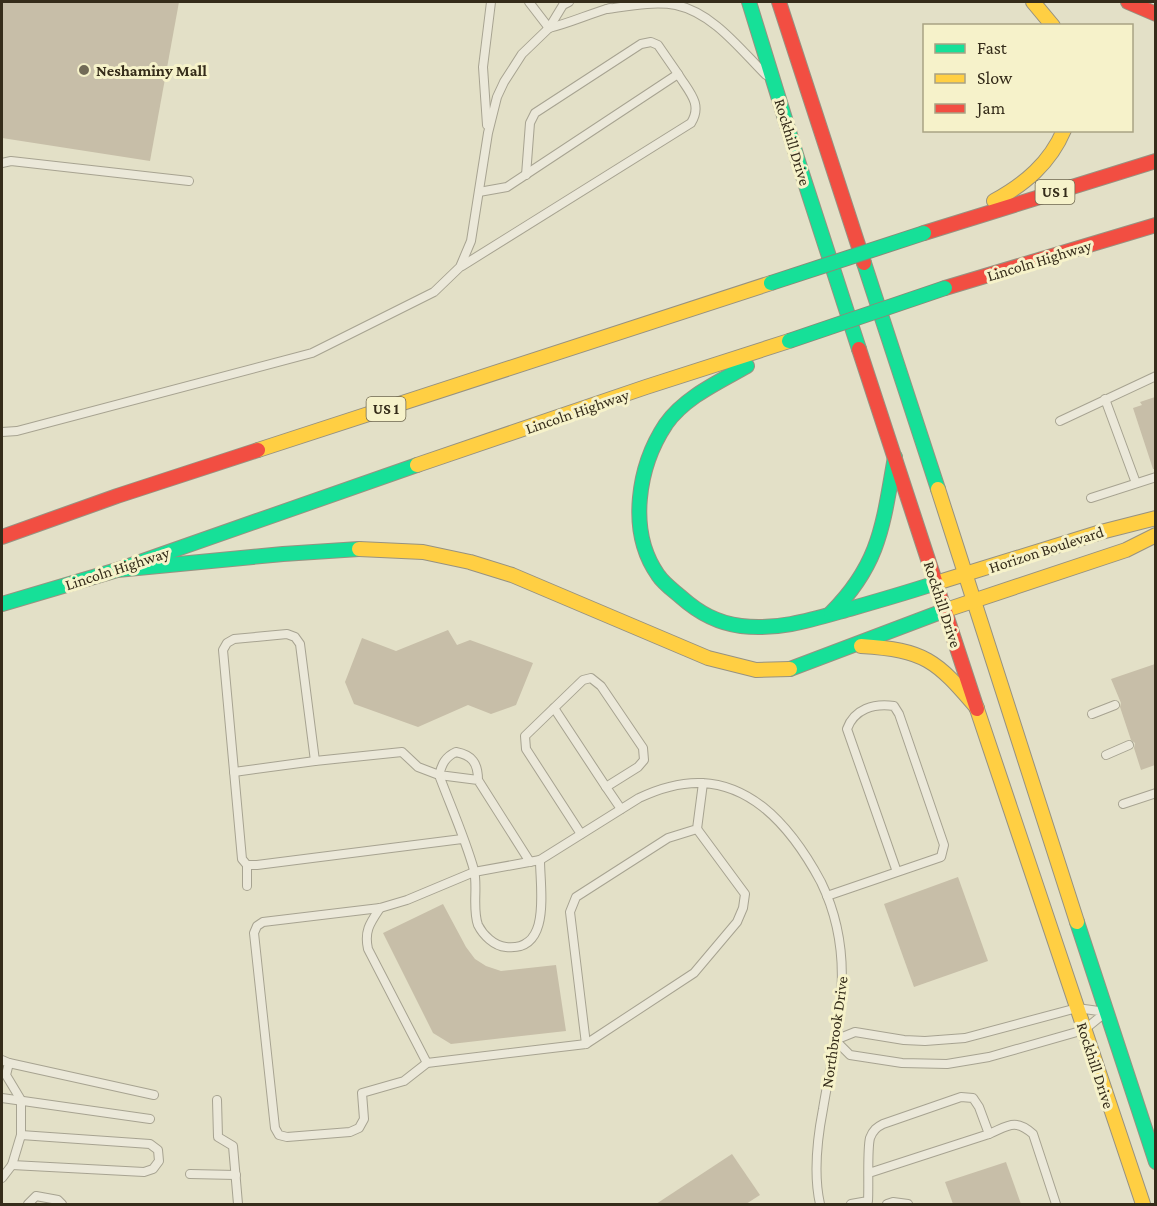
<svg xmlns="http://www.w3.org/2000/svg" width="1157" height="1206" viewBox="0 0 1157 1206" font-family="'Crimson Pro',serif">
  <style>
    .building { fill: #c7bea8 }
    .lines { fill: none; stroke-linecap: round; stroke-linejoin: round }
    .lane-casing { stroke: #a7a391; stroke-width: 10 }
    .fast-casing { stroke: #979281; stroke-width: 16 }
    .slow-casing { stroke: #979281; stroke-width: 16 }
    .jam-casing { stroke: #979281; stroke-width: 16 }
    .lane { stroke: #ebe8d9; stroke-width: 8 }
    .fast { stroke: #16e098; stroke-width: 14 }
    .slow { stroke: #ffcf43; stroke-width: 14 }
    .jam { stroke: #f24e42; stroke-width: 14 }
    .fast-bridge-casing { stroke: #8c8878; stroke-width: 16; stroke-linecap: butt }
    .fast-bridge { stroke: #16e098; stroke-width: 14 }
    .poi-dot { fill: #726b57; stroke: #f6f2ca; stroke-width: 2 }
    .labels { text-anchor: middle; stroke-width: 6; stroke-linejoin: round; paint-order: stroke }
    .shield { fill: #f6f2ca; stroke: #6f674f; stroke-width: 1.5 }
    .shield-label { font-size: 15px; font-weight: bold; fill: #352c1a }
    .poi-label { font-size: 16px; font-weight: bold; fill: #352c1a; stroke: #f6f2ca; text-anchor: start }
    .street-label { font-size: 16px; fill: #352c1a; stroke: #f6f2ca }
  </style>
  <rect width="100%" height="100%" fill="#e3e0c7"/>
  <g class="building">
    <path d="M2,2H179L150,161L2,138Z"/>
    <path d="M1155,397V469H1153L1133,408L1142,405L1140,402Z"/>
    <path d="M448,630L457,645L470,640L533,663L516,705L491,714L468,705L418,727L354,704L345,682L362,638L396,651Z"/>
    <path d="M1155,664V765L1141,770L1134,748L1135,743L1131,740L1120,707L1121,703L1111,679Z"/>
    <path d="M958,877L988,961L914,987L884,904Z"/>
    <path d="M443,904L466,947L475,959L486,966L501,971L556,965L566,1031L451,1044L433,1033L383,933Z"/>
    <path d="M732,1154L760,1195L746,1204H656Z"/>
    <path d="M1006,1162L1021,1204H953L945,1182Z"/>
  </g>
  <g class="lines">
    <defs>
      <g id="lane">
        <path d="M529,2L549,28"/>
        <path d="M607,9C629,6 654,1 676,5C713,13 740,49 766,75"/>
        <path d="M549,28C570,23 589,14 610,8"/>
        <path d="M487,125L483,67L491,2"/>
        <path d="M2,163L11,161L189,181"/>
        <path d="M526,175L530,123L535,113L641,44L651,42L658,45L678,74"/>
        <path d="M462,266L691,123C703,104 689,92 678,74L507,187L479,192"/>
        <path d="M1105,399L1136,483"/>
        <path d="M1060,421L1156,376"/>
        <path d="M2,432L17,431L312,353L434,292L460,267L471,241L488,133L497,97L504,82L522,54L549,28L563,5L569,2"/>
        <path d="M1091,498L1156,477"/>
        <path d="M554,708L606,787"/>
        <path d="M1092,714L1115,705"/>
        <path d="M1106,755L1129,745"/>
        <path d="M234,772L315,761"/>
        <path d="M478,780L439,775C442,764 445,757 456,752C472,755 478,763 478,780L530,862"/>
        <path d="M703,783L697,829L668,838L576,897L570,912L586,1044L427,1063L404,1081L362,1093L364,1119L359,1128L350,1132L287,1137L279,1135L275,1128L254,933L257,926L263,922L380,908L407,900L474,872L540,860L639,798C683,777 723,776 763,807C788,827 806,854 821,882C859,960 836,1030 823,1109C817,1140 813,1173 820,1204"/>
        <path d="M1123,804L1156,793"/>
        <path d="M581,834L526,749L525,736L583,680L591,678L601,686L643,748L644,760L638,767L606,787L621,809"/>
        <path d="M462,839L257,865H247L242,859L223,650L227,643L234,639L287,634L295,637L300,644L315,761L402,752L418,767L439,775C451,807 465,838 474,870C478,887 472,909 478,925C483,935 494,946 506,947C552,952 540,889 540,860"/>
        <path d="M247,865V886"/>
        <path d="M827,896L941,857L944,845L899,714L894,706C874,703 854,709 847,729L897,872"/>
        <path d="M380,908C370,923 364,931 368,949L427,1063"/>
        <path d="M1077,1008L1106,1012L1084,1030L989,1057L947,1064L902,1063L850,1055L835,1040L855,1032L904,1040L925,1041L965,1038Z"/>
        <path d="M586,1044L694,973L737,922L743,908L745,894L697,829"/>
        <path d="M2,1060L9,1063L6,1075L21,1100V1135L12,1165L2,1178"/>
        <path d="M9,1063L154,1095"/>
        <path d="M2,1098L150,1119"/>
        <path d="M217,1100L218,1137L233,1146L238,1204"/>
        <path d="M989,1134C1008,1126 1015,1118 1033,1134L1056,1204"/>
        <path d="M12,1165L144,1172L153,1169L159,1161L158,1150L150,1144L21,1135"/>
        <path d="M190,1174L236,1175"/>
        <path d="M28,1204L36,1196L58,1200L62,1204"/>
        <path d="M851,1204L868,1201C869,1186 867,1150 870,1138C873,1130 877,1127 883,1124L961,1097L973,1098L979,1107L989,1134L869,1173"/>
        <path d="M887,1204L893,1202L908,1204"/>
      </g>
      <g id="fast">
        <path d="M749,2L799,164L859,349"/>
        <path d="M864,263L938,489"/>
        <path d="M747,366C719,382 685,397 666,424C638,466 627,531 658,575C664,584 673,590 681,597C699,613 717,623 741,626C780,631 817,618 853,608C881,600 909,592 936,583"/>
        <path d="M117,570L283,554L359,549"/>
        <path d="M2,604L117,570L417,465"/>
        <path d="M831,613C881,563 883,523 895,457"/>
        <path d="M790,669L946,610"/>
        <path d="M1077,922L1156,1162"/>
      </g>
      <g id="slow">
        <path d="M1033,2L1053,26"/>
        <path d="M994,201C1025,184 1050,163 1064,130"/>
        <path d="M258,450L771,283"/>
        <path d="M417,465L646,387L789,341"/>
        <path d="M938,489L1077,922"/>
        <path d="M359,549L423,552L470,562L512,575L708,658L756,670L790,669"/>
        <path d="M936,583L1101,532L1156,518"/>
        <path d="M946,610L1126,550L1156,535"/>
        <path d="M861,646C925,650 936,660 977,708"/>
        <path d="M977,709L1143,1204"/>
      </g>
      <g id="jam">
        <path d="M779,2L864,263"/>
        <path d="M1128,2L1156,14"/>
        <path d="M924,233L1156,161"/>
        <path d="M945,288L1156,225"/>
        <path d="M859,349L977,709"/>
        <path d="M2,537L117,496L258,450"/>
      </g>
    </defs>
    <use href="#lane" class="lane-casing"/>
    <use href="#fast" class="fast-casing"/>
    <use href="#slow" class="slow-casing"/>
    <use href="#jam" class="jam-casing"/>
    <use href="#lane" class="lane"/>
    <use href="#fast" class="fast"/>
    <use href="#slow" class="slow"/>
    <use href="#jam" class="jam"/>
    <defs>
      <g id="fast-bridge">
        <path d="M771,283L924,233"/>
        <path d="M789,341L945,288"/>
      </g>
    </defs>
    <use href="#fast-bridge" class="fast-bridge-casing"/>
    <use href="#fast-bridge" class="fast-bridge"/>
  </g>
  <circle class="poi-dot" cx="84" cy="70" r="6"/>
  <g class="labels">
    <g class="shield">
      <rect x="1035.5" y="180" width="39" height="24" rx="4.5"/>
      <rect x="366.5" y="397" width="39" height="24" rx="4.5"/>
    </g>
    <g class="shield-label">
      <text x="1055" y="197">US 1</text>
      <text x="386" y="414">US 1</text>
    </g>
    <g class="poi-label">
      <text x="96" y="76">Neshaminy Mall</text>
    </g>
    <g class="street-label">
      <text transform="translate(793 142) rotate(73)" y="6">Rockhill Drive</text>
      <text transform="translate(1039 260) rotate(-17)" y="6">Lincoln Highway</text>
      <text transform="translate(577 411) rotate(-19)" y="6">Lincoln Highway</text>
      <text transform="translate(1046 549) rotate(-18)" y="6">Horizon Boulevard</text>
      <text transform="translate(117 568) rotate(-18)" y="6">Lincoln Highway</text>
      <text transform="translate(943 604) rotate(72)" y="6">Rockhill Drive</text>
      <text transform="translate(834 1032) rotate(-82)" y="6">Northbrook Drive</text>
      <text transform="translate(1096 1065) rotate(72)" y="6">Rockhill Drive</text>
    </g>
  </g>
  <rect width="1157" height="1206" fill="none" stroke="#352c1a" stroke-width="6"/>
  <rect x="923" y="24" width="210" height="108" fill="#f6f2ca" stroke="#a9a384" stroke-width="1.5"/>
  <rect x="935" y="44" width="30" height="9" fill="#16e098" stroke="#a9a384" stroke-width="1.5"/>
  <text x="977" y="54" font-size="18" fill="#352c1a">Fast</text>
  <rect x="935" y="74" width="30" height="9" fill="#ffcf43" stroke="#a9a384" stroke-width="1.5"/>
  <text x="977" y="84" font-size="18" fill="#352c1a">Slow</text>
  <rect x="935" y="104" width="30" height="9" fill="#f24e42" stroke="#a9a384" stroke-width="1.5"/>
  <text x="977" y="114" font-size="18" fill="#352c1a">Jam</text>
</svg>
